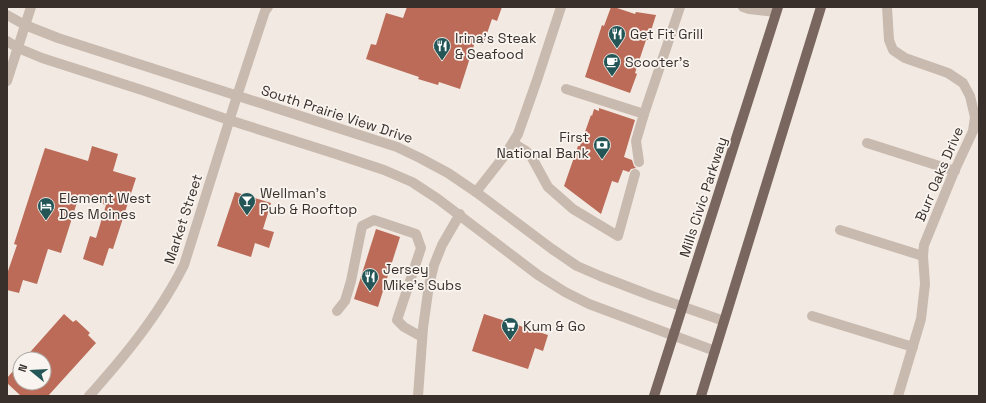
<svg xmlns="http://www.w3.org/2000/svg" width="986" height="403" viewBox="0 0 986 403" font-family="'Space Grotesk',sans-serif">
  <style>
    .building { fill: #bb6b57 }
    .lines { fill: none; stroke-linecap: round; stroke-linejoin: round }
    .minor { stroke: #c9baaf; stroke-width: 10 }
    .major { stroke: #79665f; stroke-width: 10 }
    .labels { text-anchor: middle; stroke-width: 3.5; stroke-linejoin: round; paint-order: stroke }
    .poi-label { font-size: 14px; fill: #39302c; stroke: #f9f4ef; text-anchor: start }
    .street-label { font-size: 14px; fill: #39302c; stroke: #f9f4ef }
  </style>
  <rect width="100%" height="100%" fill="#f2eae2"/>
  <g class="building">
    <path d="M407,7H502L497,21L492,19L483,45L475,42L460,89L439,82L438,85L418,79L419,77L366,59L371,44L376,45L386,13L403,18Z"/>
    <path d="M611,7H614L635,14L636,12L656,15L648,40H646L635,73L637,74L630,93L585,77L602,25L604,26Z"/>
    <path d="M599,108L635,120L624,157L632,160L634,166L636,168L631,169L629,172L623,170L618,183L612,181L601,214L564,186L578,146H580L591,115L592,116L594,109L599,111Z"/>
    <path d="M92,146L118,154L113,171L136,178L113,249L109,248L103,266L83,259L90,236L96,238L106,205L79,196L61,253L48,249L37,284L23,280L19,293L7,290V274L17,245L14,244L45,148L88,161Z"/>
    <path d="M235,192L271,203L263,229L274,232L269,248L255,243L251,257L217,246Z"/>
    <path d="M376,229L400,237L378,307L354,299Z"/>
    <path d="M64,314L73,322L76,320L90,333L88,335L96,343L48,396H21L7,383V378L20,363V383H44V359H24Z"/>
    <path d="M484,314L548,335L543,351L535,348L528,369L472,351Z"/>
  </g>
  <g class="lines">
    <g class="minor">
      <path d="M743,7L749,9L776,12"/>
      <path d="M887,7L889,40L893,50L905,58L948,73L963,83L970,96L975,117L973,131L953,174L924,245L923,256L925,284L921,319L898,396"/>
      <path d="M7,15L25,25L58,38L397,147L420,158L448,173L476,192L552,249L577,266L600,276L652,296L724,321"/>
      <path d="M7,41L18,48L42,58L148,92L229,120L336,154L384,170L412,182L438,199L538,275L565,292L589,304L715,351"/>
      <path d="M7,81L31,7"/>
      <path d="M566,89L644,114L636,141L639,162"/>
      <path d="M644,114L680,7"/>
      <path d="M513,143L526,151L531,156L548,187L573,209L618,236L635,174"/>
      <path d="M867,143L955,171"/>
      <path d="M476,192L505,155L518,134L537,80L561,7"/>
      <path d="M840,230L923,256"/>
      <path d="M337,311L345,301L351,281L362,226L374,220L416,234L421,248L397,320L404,327L422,337"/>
      <path d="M812,316L913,347"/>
      <path d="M89,396C100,384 110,372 121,359C145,330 167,299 184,265L237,96L265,11L268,7"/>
      <path d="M418,396L423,328L429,285L434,265L442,245L460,214"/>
    </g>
    <g class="major">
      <path d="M654,396L778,7"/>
      <path d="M701,396L821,7"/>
    </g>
  </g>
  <defs>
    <symbol id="restaurant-pin" viewBox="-11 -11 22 30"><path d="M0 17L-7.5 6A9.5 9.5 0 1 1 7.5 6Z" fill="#255657" stroke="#f9f4ef"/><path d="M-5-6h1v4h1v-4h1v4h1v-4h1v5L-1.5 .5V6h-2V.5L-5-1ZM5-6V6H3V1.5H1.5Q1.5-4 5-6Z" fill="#fff"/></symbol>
    <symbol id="cafe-pin" viewBox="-11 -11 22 30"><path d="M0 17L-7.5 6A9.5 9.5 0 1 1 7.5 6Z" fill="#255657" stroke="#f9f4ef"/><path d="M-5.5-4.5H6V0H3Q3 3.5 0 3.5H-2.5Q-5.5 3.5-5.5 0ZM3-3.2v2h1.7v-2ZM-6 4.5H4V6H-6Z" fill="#fff"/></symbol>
    <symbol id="bank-pin" viewBox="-11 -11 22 30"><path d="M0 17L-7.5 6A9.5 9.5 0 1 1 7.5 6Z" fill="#255657" stroke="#f9f4ef"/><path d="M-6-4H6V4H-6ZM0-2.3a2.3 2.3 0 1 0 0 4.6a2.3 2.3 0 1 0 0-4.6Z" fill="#fff"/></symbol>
    <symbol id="bar-pin" viewBox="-11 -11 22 30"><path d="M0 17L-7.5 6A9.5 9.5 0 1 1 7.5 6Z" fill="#255657" stroke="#f9f4ef"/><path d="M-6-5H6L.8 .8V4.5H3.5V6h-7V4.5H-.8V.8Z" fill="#fff"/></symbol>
    <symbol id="hotel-pin" viewBox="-11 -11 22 30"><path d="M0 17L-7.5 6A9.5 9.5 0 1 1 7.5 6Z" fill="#255657" stroke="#f9f4ef"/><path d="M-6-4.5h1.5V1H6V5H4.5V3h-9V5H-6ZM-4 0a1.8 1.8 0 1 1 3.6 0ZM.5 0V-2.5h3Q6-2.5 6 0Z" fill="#fff"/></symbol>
    <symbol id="supermarket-pin" viewBox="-11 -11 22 30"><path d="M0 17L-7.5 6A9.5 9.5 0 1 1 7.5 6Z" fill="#255657" stroke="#f9f4ef"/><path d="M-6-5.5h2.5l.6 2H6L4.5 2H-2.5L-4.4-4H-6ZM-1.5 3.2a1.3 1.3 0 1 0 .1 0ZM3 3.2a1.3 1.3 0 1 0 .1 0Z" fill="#fff"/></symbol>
  </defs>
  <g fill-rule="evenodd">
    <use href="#restaurant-pin" x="607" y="24" width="20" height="27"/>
    <use href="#restaurant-pin" x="432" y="36" width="20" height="27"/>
    <use href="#cafe-pin" x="602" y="52" width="20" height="27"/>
    <use href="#bank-pin" x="592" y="135" width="20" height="27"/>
    <use href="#bar-pin" x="237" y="191" width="20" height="27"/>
    <use href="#hotel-pin" x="36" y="196" width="20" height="27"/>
    <use href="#restaurant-pin" x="360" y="267" width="20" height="27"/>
    <use href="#supermarket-pin" x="500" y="316" width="20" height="27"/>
  </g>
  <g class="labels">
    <g class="poi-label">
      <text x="630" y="39">Get Fit Grill</text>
      <text x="455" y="43">Irina's Steak<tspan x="455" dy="16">&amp; Seafood</tspan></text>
      <text x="625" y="67">Scooter's</text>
      <text x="589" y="142" text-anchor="end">First<tspan x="589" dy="16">National Bank</tspan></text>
      <text x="260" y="198">Wellman's<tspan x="260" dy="16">Pub &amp; Rooftop</tspan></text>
      <text x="59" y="203">Element West<tspan x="59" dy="16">Des Moines</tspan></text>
      <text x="383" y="274">Jersey<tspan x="383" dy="16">Mike's Subs</tspan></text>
      <text x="523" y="331">Kum &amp; Go</text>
    </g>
    <g class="street-label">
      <text transform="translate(337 114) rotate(18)" y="5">South Prairie View Drive</text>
      <text transform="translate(939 174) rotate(-67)" y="5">Burr Oaks Drive</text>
      <text transform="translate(703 197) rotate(-72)" y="5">Mills Civic Parkway</text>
      <text transform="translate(183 219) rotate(-72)" y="5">Market Street</text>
    </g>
  </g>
  <rect width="986" height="403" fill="none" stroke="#39302c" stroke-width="16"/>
  <g transform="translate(32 371) rotate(288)"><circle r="19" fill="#f9f4ef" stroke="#aca6a1"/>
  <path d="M0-3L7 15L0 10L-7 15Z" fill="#255657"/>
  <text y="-6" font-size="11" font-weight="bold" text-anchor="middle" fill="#39302c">N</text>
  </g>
</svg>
